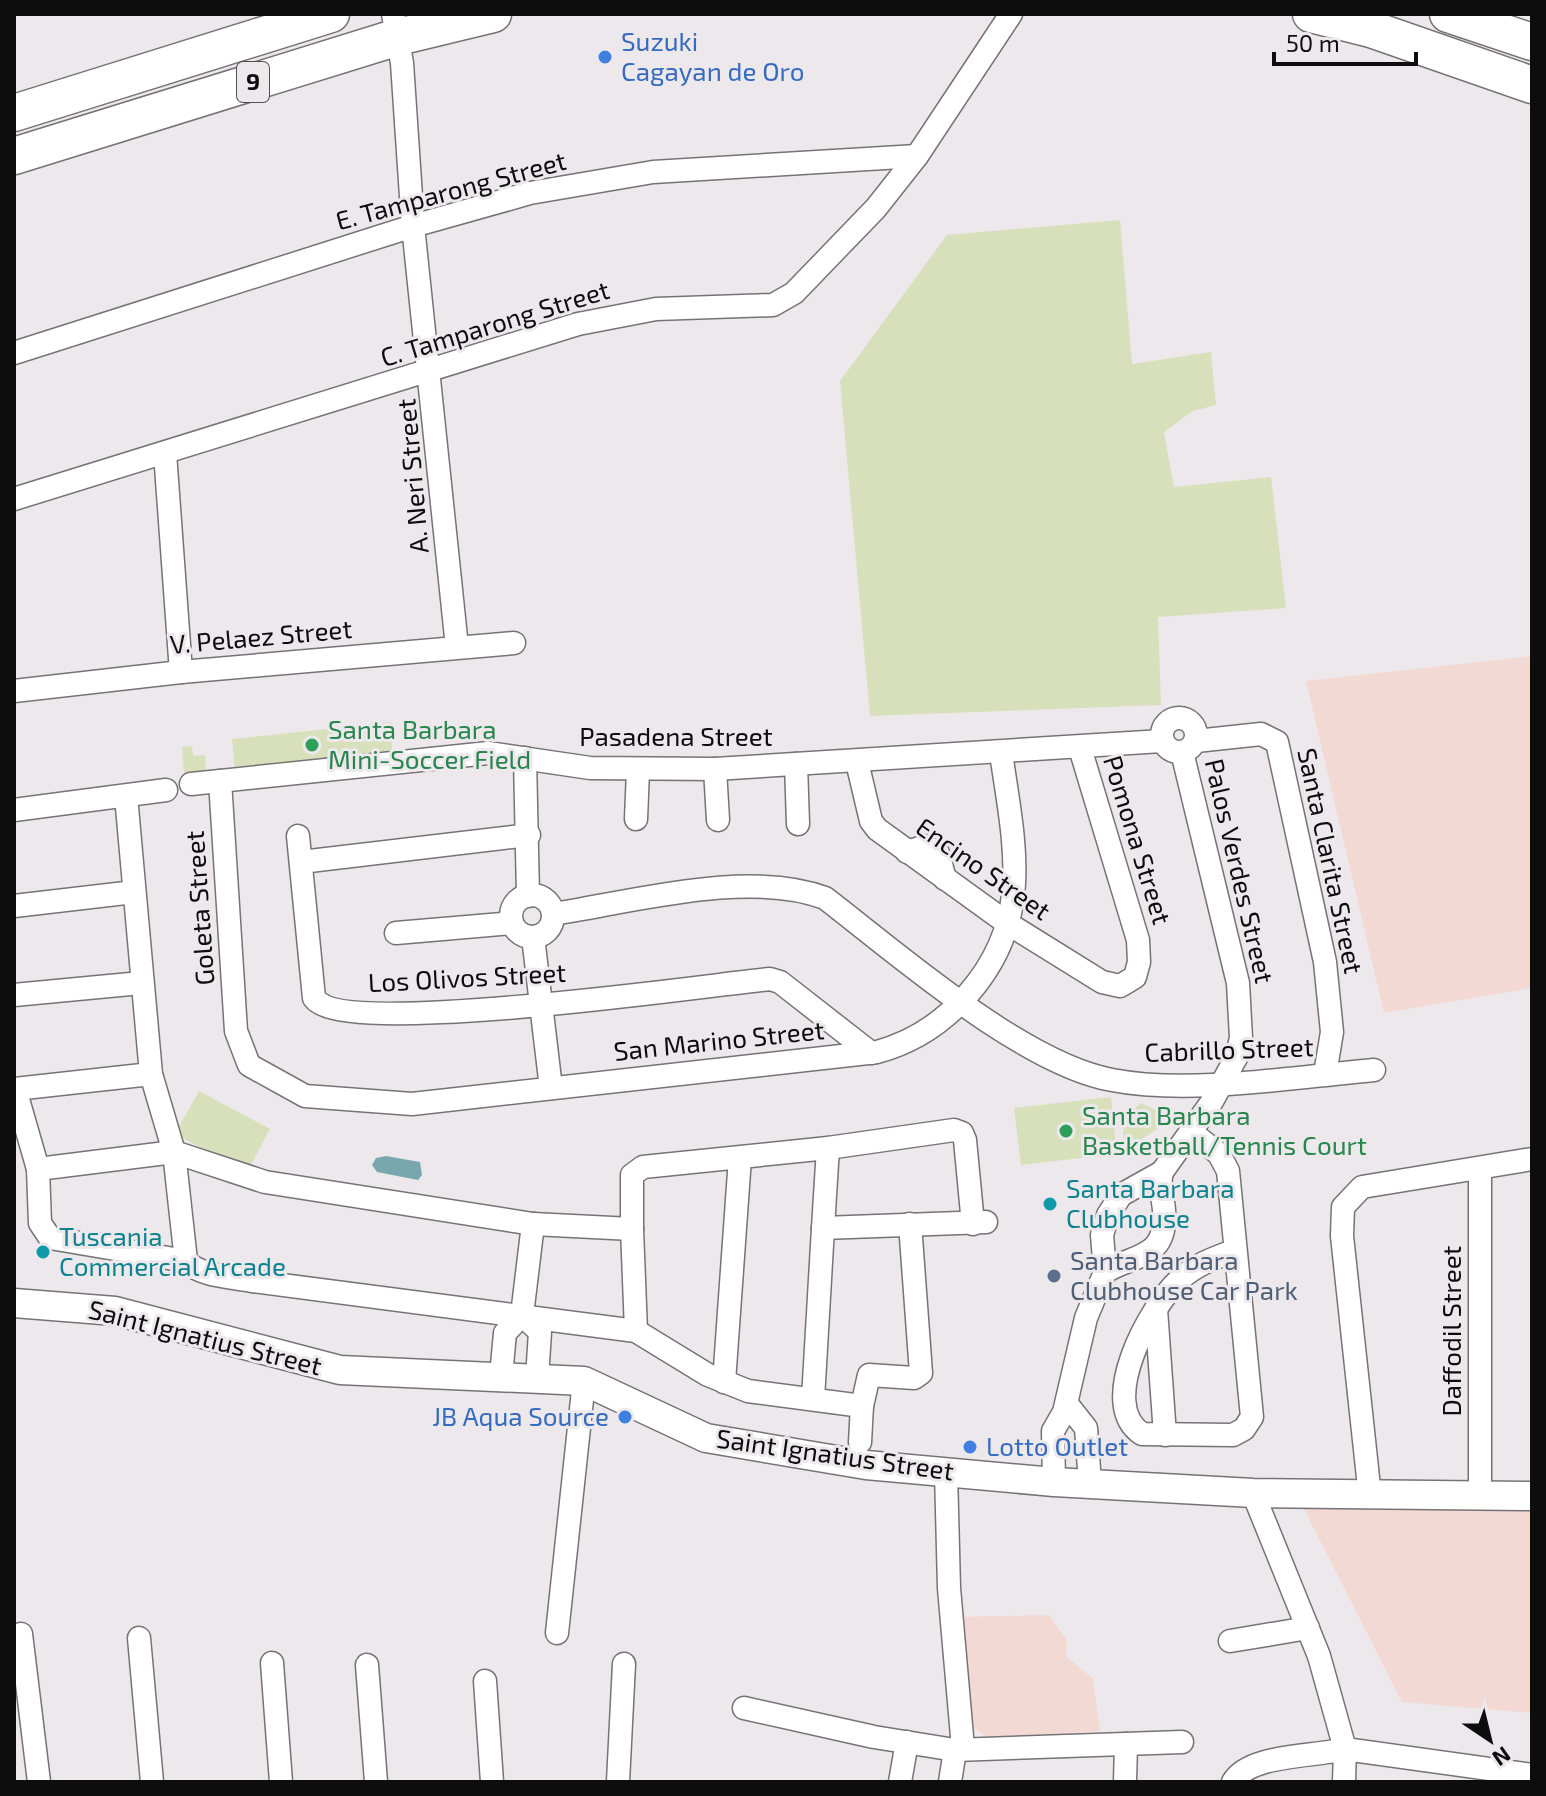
<svg xmlns="http://www.w3.org/2000/svg" width="1546" height="1796" viewBox="0 0 1546 1796" font-family="'Exo 2',sans-serif">
  <style>
    .industrial { fill: #f3d9d4 }
    .green { fill: #d8e0bb }
    .water { fill: #78a8ae }
    .lines { fill: none; stroke-linecap: round; stroke-linejoin: round }
    .minor-casing { stroke: #767276; stroke-width: 25 }
    .tertiary-casing { stroke: #767276; stroke-width: 31 }
    .trunk-casing { stroke: #767276; stroke-width: 39 }
    .minor { stroke: #fff; stroke-width: 22 }
    .tertiary { stroke: #fff; stroke-width: 28 }
    .trunk { stroke: #fff; stroke-width: 36 }
    .shop-dot { fill: #3f7fe0; stroke: #ede8ec; stroke-width: 3 }
    .leisure-dot { fill: #2e9e5b; stroke: #ede8ec; stroke-width: 3 }
    .culture-dot { fill: #0f9aa8; stroke: #ede8ec; stroke-width: 3 }
    .service-dot { fill: #5c6f8a; stroke: #ede8ec; stroke-width: 3 }
    .labels { text-anchor: middle; stroke-width: 6; stroke-linejoin: round; paint-order: stroke }
    .shield { fill: #ede8ec; stroke: #514f51; stroke-width: 2 }
    .shield-label { font-size: 24px; font-weight: bold; fill: #0e0d0e }
    .shop-label { font-size: 26px; fill: #366cbe; stroke: #ede8ec; text-anchor: start }
    .street-label { font-size: 26px; fill: #0e0d0e; stroke: #ede8ec }
    .leisure-label { font-size: 26px; fill: #27864d; stroke: #ede8ec; text-anchor: start }
    .culture-label { font-size: 26px; fill: #0d838f; stroke: #ede8ec; text-anchor: start }
    .service-label { font-size: 26px; fill: #4e5e75; stroke: #ede8ec; text-anchor: start }
  </style>
  <rect width="100%" height="100%" fill="#ede8ec"/>
  <g class="industrial">
    <path d="M1532,656V988L1384,1013L1306,681Z"/>
    <path d="M1302,1505L1532,1511V1713L1402,1702Z"/>
    <path d="M1049,1615L1067,1640L1066,1656L1093,1679L1100,1731L989,1739L974,1728L963,1713L950,1617Z"/>
  </g>
  <g class="green">
    <path d="M1120,220L1132,364L1211,352L1216,405L1193,411L1164,432L1174,487L1271,477L1286,608L1158,617L1161,705L870,716L840,381L947,235Z"/>
    <path d="M391,722L392,750L235,770L232,739Z"/>
    <path d="M192,746L193,756L205,755L206,771L184,773L182,747Z"/>
    <path d="M199,1091L270,1129L247,1172L175,1134Z"/>
    <path d="M1111,1097L1117,1154L1021,1165L1014,1108Z"/>
    <path d="M1141,1103L1158,1111L1157,1129L1136,1143L1123,1142L1124,1118Z"/>
  </g>
  <path class="water" d="M386,1156L420,1162L422,1175L418,1180L377,1172L372,1165L376,1158Z"/>
  <g class="lines">
    <defs>
      <g id="minor">
        <path d="M393,14L402,63L413,226L457,647"/>
        <path d="M14,353L413,226L530,193L653,172L917,156"/>
        <path d="M165,453L181,672"/>
        <path d="M14,499L578,324L656,309L773,305L794,293L876,208L917,156L1011,14"/>
        <path d="M14,691L181,672L514,643"/>
        <circle cx="1179" cy="735" r="17"/>
        <path d="M1196,741L1261,734L1277,742L1325,962L1332,1032L1325,1074"/>
        <path d="M525,758L528,896"/>
        <path d="M857,762L871,821L877,829L1007,923L1102,982L1120,986L1135,977L1139,962L1138,940L1080,748"/>
        <path d="M796,764L798,824"/>
        <path d="M715,769L718,820"/>
        <path d="M220,781L236,1031L249,1065L305,1096L412,1104L877,1052C914,1042 944,1022 969,993C1034,918 1014,844 1001,753"/>
        <path d="M191,784L488,753L590,768L715,769L1162,741"/>
        <path d="M126,796L151,1074L174,1152L265,1182L533,1224L632,1229V1175L643,1167L828,1148L954,1130L962,1133L965,1140L973,1224"/>
        <path d="M14,810L166,790"/>
        <path d="M636,819L638,770"/>
        <path d="M298,836L314,998C342,1039 707,985 770,979L780,982L871,1053"/>
        <path d="M907,852L926,846L938,853L945,879"/>
        <path d="M301,862L529,835"/>
        <circle cx="532" cy="916" r="21"/>
        <path d="M14,906L134,892"/>
        <path d="M553,914C632,902 749,869 825,898C898,954 1023,1064 1112,1080C1190,1095 1294,1077 1374,1070"/>
        <path d="M396,933L512,923"/>
        <path d="M533,937L551,1088"/>
        <path d="M14,995L141,983"/>
        <path d="M151,1074L15,1089L38,1169L40,1223L50,1238L186,1261C199,1276 232,1277 252,1281L636,1331L708,1375L748,1391L862,1406L869,1375L914,1378L921,1373L910,1224"/>
        <path d="M1191,1132L1219,1154L1228,1171L1252,1417L1244,1429L1233,1435L1142,1434C1096,1404 1150,1307 1179,1280C1195,1265 1214,1258 1234,1251"/>
        <path d="M38,1169L174,1152L186,1261"/>
        <path d="M1480,1169V1494"/>
        <path d="M823,1228L828,1148"/>
        <path d="M632,1229L636,1331"/>
        <path d="M1105,1272C1133,1254 1168,1260 1164,1210C1163,1197 1158,1185 1162,1172"/>
        <path d="M1156,1309L1165,1435"/>
        <path d="M522,1315L540,1332L537,1378"/>
        <path d="M501,1376L505,1333L522,1315L533,1224"/>
        <path d="M724,1382L740,1158"/>
        <path d="M813,1399L823,1228L986,1222"/>
        <path d="M1067,1404L1086,1428L1090,1483"/>
        <path d="M860,1442L862,1406"/>
        <path d="M946,1472L949,1588L963,1748"/>
        <path d="M1054,1482L1053,1431L1064,1412L1086,1318L1105,1272L1102,1235L1108,1215L1121,1195L1162,1172L1211,1103L1237,1056L1241,1038L1238,983L1182,752"/>
        <path d="M1253,1493L1319,1656L1345,1749L1532,1775"/>
        <path d="M1370,1496L1342,1236L1343,1207L1362,1187L1532,1159"/>
        <path d="M557,1633L584,1381"/>
        <path d="M21,1634L39,1782"/>
        <path d="M139,1638L152,1782"/>
        <path d="M1230,1641L1308,1628"/>
        <path d="M272,1663L281,1782"/>
        <path d="M367,1665L376,1782"/>
        <path d="M485,1681L492,1782"/>
        <path d="M744,1708L874,1737L955,1750L1182,1742"/>
        <path d="M618,1782L624,1664"/>
        <path d="M900,1782L907,1742"/>
        <path d="M950,1782L955,1750"/>
        <path d="M1125,1782L1126,1744"/>
        <path d="M1233,1782C1249,1754 1314,1757 1345,1749L1344,1782"/>
      </g>
      <path id="tertiary" d="M14,1303L115,1311L340,1370L584,1381L706,1438L866,1465L1054,1482L1253,1493L1532,1496"/>
      <g id="trunk">
        <path d="M1311,14L1371,29L1532,85"/>
        <path d="M1448,14L1532,42"/>
        <path d="M14,113L331,14"/>
        <path d="M14,156L398,37L493,14"/>
      </g>
    </defs>
    <use href="#minor" class="minor-casing"/>
    <use href="#tertiary" class="tertiary-casing"/>
    <use href="#trunk" class="trunk-casing"/>
    <use href="#minor" class="minor"/>
    <use href="#tertiary" class="tertiary"/>
    <use href="#trunk" class="trunk"/>
  </g>
  <g class="shop-dot">
    <circle cx="605" cy="57" r="8"/>
    <circle cx="625" cy="1417" r="8"/>
    <circle cx="970" cy="1447" r="8"/>
  </g>
  <g class="leisure-dot">
    <circle cx="312" cy="745" r="8"/>
    <circle cx="1066" cy="1131" r="8"/>
  </g>
  <g class="culture-dot">
    <circle cx="1050" cy="1204" r="8"/>
    <circle cx="43" cy="1252" r="8"/>
  </g>
  <circle class="service-dot" cx="1054" cy="1276" r="8"/>
  <g class="labels">
    <rect class="shield" x="237" y="62" width="32" height="40" rx="6"/>
    <g class="shield-label">
      <text x="253" y="90">9</text>
    </g>
    <g class="shop-label">
      <text x="621" y="51">Suzuki<tspan x="621" dy="30">Cagayan de Oro</tspan></text>
      <text x="609" y="1426" text-anchor="end">JB Aqua Source</text>
      <text x="986" y="1456">Lotto Outlet</text>
    </g>
    <g class="street-label">
      <text transform="translate(451 191) rotate(-15)" y="9">E. Tamparong Street</text>
      <text transform="translate(495 324) rotate(-17)" y="9">C. Tamparong Street</text>
      <text transform="translate(413 476) rotate(-95)" y="9">A. Neri Street</text>
      <text transform="translate(261 637) rotate(-5)" y="9">V. Pelaez Street</text>
      <text x="676" y="746">Pasadena Street</text>
      <text transform="translate(1137 840) rotate(73)" y="9">Pomona Street</text>
      <text transform="translate(1330 861) rotate(78)" y="9">Santa Clarita Street</text>
      <text transform="translate(983 869) rotate(35)" y="9">Encino Street</text>
      <text transform="translate(1239 871) rotate(77)" y="9">Palos Verdes Street</text>
      <text transform="translate(200 908) rotate(-94)" y="9">Goleta Street</text>
      <text transform="translate(467 978) rotate(-3)" y="9">Los Olivos Street</text>
      <text transform="translate(719 1041) rotate(-6)" y="9">San Marino Street</text>
      <text transform="translate(1229 1050) rotate(-2)" y="9">Cabrillo Street</text>
      <text transform="translate(1452 1331) rotate(-90)" y="9">Daffodil Street</text>
      <text transform="translate(205 1338) rotate(14)" y="9">Saint Ignatius Street</text>
      <text transform="translate(835 1455) rotate(8)" y="9">Saint Ignatius Street</text>
    </g>
    <g class="leisure-label">
      <text x="328" y="739">Santa Barbara<tspan x="328" dy="30">Mini-Soccer Field</tspan></text>
      <text x="1082" y="1125">Santa Barbara<tspan x="1082" dy="30">Basketball/Tennis Court</tspan></text>
    </g>
    <g class="culture-label">
      <text x="1066" y="1198">Santa Barbara<tspan x="1066" dy="30">Clubhouse</tspan></text>
      <text x="59" y="1246">Tuscania<tspan x="59" dy="30">Commercial Arcade</tspan></text>
    </g>
    <g class="service-label">
      <text x="1070" y="1270">Santa Barbara<tspan x="1070" dy="30">Clubhouse Car Park</tspan></text>
    </g>
  </g>
  <rect width="1546" height="1796" fill="none" stroke="#0e0d0e" stroke-width="32"/>
  <g transform="translate(1490 1740) rotate(145)" stroke="#ede8ec" stroke-width="6" paint-order="stroke">
  <path d="M0-6L14 30L0 20L-14 30Z" fill="#0e0d0e"/>
  <text y="-12" font-size="22" font-weight="bold" text-anchor="middle" fill="#0e0d0e">N</text>
  </g>
  <path d="M1274 52v12h142v-12" fill="none" stroke="#0e0d0e" stroke-width="4"/>
  <text x="1286" y="52" font-size="24" fill="#0e0d0e" stroke="#ede8ec" stroke-width="6" paint-order="stroke">50 m</text>
</svg>
